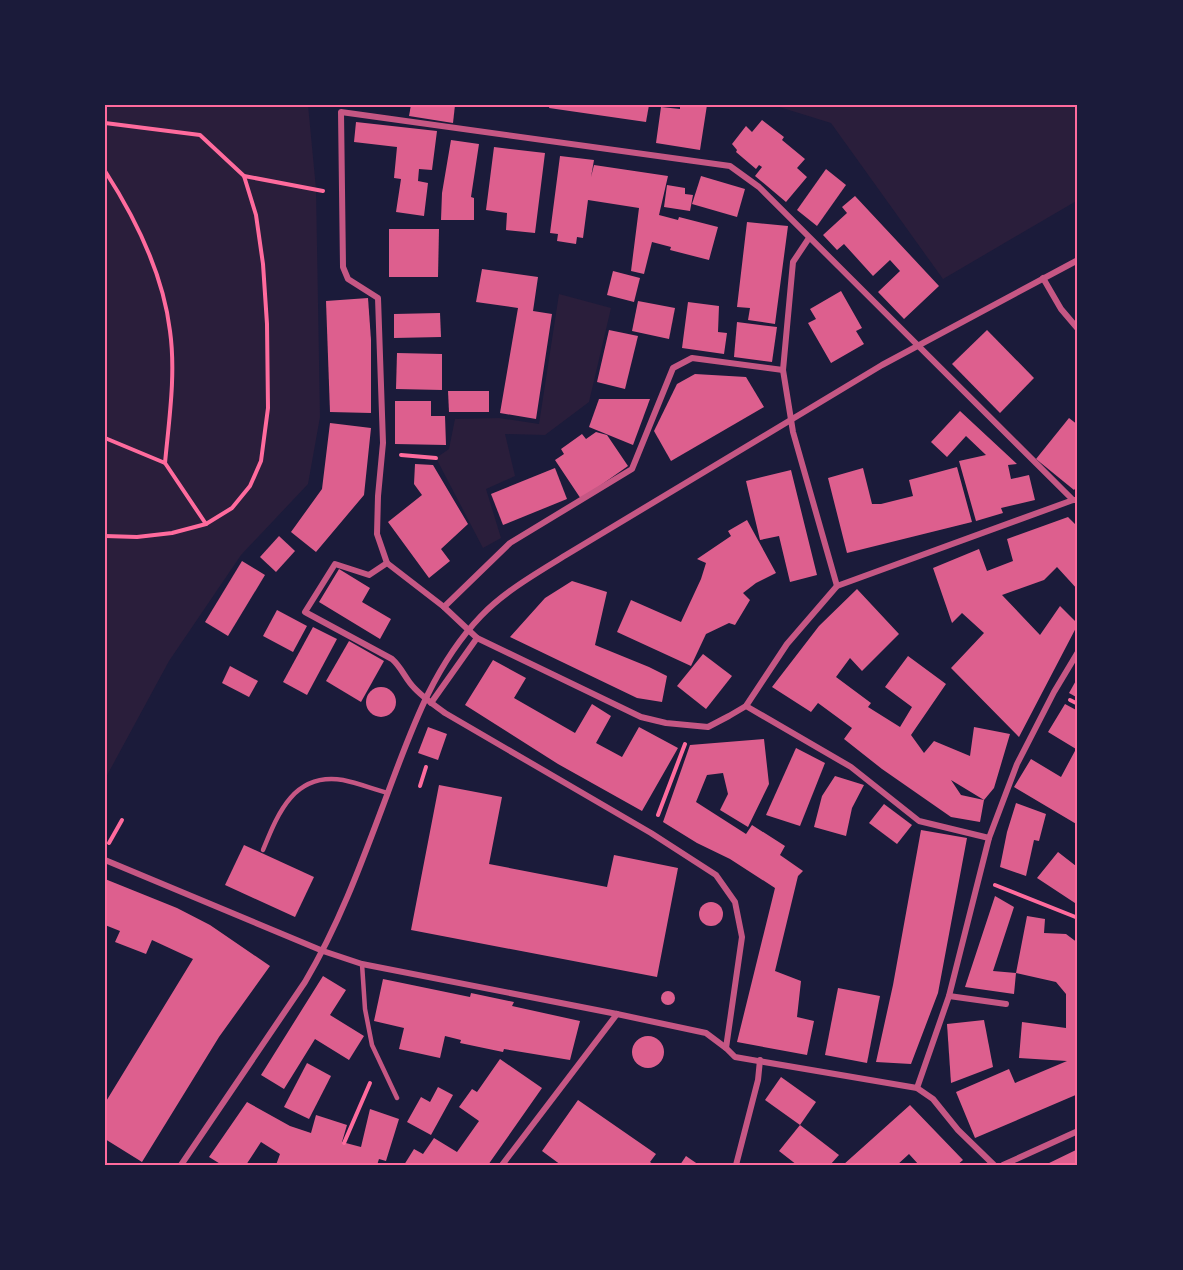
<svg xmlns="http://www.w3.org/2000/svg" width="1183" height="1270" viewBox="0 0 1183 1270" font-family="'Golos Text',sans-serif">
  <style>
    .green { fill: #2a1e3b }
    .building { fill: #dd5f8e }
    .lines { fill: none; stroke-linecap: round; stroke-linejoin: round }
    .path { stroke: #ff6b9d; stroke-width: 4 }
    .service { stroke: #c65784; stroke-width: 4.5 }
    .minor { stroke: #c65784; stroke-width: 6 }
    .neatline { fill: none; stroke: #ff6b9d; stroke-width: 2 }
  </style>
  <rect width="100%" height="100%" fill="#1b1b3a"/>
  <g class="green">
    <path d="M105,105H308L316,189L320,417L308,484L241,555L169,661L105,779Z"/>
    <path d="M773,105H1078V200L943,279L831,123Z"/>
    <path d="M559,294L611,308L589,402L545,435L505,434L515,476L486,489L501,538L483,548L436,458L449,449L455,419L499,418L539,424Z"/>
  </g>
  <g class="building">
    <path d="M411,105H455L453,123L409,116Z"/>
    <path d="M550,105H649L646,122L549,108Z"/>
    <path d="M680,105H707L700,150L656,143L661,107L680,109Z"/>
    <path d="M762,120L784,137L782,140L805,159L797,168L807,177L786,202L755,176L762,167L759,165L756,169L736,152L737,150L732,144L746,126L752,132Z"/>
    <path d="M356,122L437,131L432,170L419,169L418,181L428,183L424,216L396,212L401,179L394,178L397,147L354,142Z"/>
    <path d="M451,140L479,144L471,197L474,198V220H441L442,193Z"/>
    <path d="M494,147L545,153L535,233L506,230L507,213L486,210Z"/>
    <path d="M560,156L594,160L591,177L594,165L668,176L659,215L678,220L679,217L718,227L709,260L670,250L671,247L652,242L644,274L631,271L639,208L588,200L583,238L577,237L576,244L557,241L558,234L550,233Z"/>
    <path d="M826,169L846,185L817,226L797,210Z"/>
    <path d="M701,176L745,189L737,217L692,204Z"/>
    <path d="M667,185L685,188V194L693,195L690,211L664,207Z"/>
    <path d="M855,196L939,286L904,319L878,292L900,271L890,260L873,276L844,244L837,250L823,235L847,213L842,207Z"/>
    <path d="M747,222L788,226L775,324L748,320L750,308L737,307Z"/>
    <path d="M389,229H439L438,277H389Z"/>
    <path d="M482,269L538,277L533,311L552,314L536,419L500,413L518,308L476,302Z"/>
    <path d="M613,271L640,278L634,302L607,295Z"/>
    <path d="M841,291L862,328L856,331L864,344L831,363L808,323L816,319L810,309Z"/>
    <path d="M368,298L371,340V413L330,412L326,301Z"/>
    <path d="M638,301L675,308L669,339L632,331Z"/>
    <path d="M688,302L719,306L718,332L727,333L724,354L682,348Z"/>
    <path d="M440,313L441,337L394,338V314Z"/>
    <path d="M737,322L777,327L772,362L734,357Z"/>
    <path d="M609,330L638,336L625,389L597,382Z"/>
    <path d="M987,330L1034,378L1000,413L952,364Z"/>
    <path d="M397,353L442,354V390L396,389Z"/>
    <path d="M695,374L746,377L764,407L671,461L654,431L677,384Z"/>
    <path d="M448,391H489V412H449Z"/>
    <path d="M599,399H650L633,445L589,427Z"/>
    <path d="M395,401H431V416H445L446,445L395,444Z"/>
    <path d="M960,411L1017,464L1008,465L1011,479L1029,475L1035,500L1001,508L1003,513L976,521L959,461L986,455L966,436L947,457L931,442Z"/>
    <path d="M1069,418L1078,425V485L1074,490L1036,459Z"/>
    <path d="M330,423L371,428L364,495L316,552L291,532L322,489Z"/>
    <path d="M596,432L607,435L628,466L581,499L555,460L564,454L561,449L582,434L586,439Z"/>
    <path d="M415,464L433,465L468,524L441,549L450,561L429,578L388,522L422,495L414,484Z"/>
    <path d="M957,467L972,522L847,553L828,478L863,468L872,504H881L913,496L909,480Z"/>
    <path d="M555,468L567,499L503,525L491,494Z"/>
    <path d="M791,470L817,575L790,582L779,536L760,540L746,481Z"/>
    <path d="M1068,517L1078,527V590L1057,567L1044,580L1002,595L1040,635L1060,606L1078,624L1019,737L951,668L984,633L962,613L952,623L933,568L979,549L987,571L1013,561L1007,539Z"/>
    <path d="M747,520L776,573L756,583L743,593L750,600L735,625L729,623L706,634L691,666L617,632L631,600L681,622L701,579L706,563L697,559L731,536L728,531Z"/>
    <path d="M279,536L295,551L276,572L260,557Z"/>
    <path d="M242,561L265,575L228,636L205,622Z"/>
    <path d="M339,569L370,588L362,602L391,619L380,639L319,602Z"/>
    <path d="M572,581L607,592L595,645L649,667L667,676L662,702L637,698L510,637L545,598Z"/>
    <path d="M857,589L899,634L862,671L850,658L836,677L871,703L868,707L900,727L912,707L885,687L908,656L946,684L911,735L924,753L934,741L970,756L974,727L1010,734L994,788L984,800L951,780L961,795L984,800L980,822L951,817L882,769L844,739L852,728L818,703L811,712L772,687L819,626Z"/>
    <path d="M277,610L307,626L293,652L263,636Z"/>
    <path d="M313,627L337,639L307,695L283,682Z"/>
    <path d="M349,641L384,661L361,702L326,681Z"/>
    <path d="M703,654L732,676L706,709L677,686Z"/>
    <path d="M493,660L526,678L514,698L575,733L592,704L611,716L596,743L622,757L639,727L678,748L642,811L558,764L465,705Z"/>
    <path d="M230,666L258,681L249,697L222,683Z"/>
    <path d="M1078,677V698L1069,693Z"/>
    <circle cx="381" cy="702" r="15"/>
    <path d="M1065,704L1078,711V825L1014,787L1031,759L1061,777L1076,749L1048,732Z"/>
    <path d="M428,727L447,734L438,760L418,753Z"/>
    <path d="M764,739L769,784L748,827L720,810L728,794L723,773L707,775L696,802L746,834L752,825L785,846L780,855L803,871L798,876L775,971L801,981L797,1017L814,1021L807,1055L737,1042L775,888L730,859L697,843L663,822L690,745Z"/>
    <path d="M796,748L825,763L800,826L766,815Z"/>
    <path d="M835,776L864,785L852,808L846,836L814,827L822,796Z"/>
    <path d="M439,785L502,797L489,864L607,887L614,855L678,868L657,977L411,930Z"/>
    <path d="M1016,803L1046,814L1039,841L1034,840L1026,876L1000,867L1007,832Z"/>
    <path d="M884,804L912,825L897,844L869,823Z"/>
    <path d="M921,830L967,838L938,993L911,1064L876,1062L893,985Z"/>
    <path d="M244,845L314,877L295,917L225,885Z"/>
    <path d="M1058,852L1076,866L1078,864V905L1037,878Z"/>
    <path d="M105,879L177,908L210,925L270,966L219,1037L142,1162L105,1139V1103L193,959L152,940L146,954L115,942L120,931L105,925Z"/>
    <path d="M995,896L1014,907L993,971L1016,973L1014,994L965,987Z"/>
    <circle cx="711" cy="914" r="12"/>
    <path d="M1027,916L1045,919L1044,933L1066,934L1078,943V1094L975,1138L956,1092L1009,1069L1015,1083L1067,1061L1019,1058L1022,1022L1066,1028V994L1056,982L1016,973Z"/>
    <path d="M323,976L346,990L330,1015L364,1036L349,1060L315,1039L284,1089L261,1075Z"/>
    <path d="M383,979L470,997L471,993L514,1002L512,1006L580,1021L570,1060L504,1049L503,1052L460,1043L461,1040L445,1036L440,1058L399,1049L404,1028L374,1021Z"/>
    <path d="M838,988L880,996L867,1063L825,1055Z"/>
    <circle cx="668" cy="998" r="7"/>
    <path d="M984,1020L993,1067L951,1083L947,1024Z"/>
    <circle cx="648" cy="1052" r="16"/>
    <path d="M500,1059L542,1088L488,1165H404L414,1149L423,1154L434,1138L457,1152L479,1121L459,1107L472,1089L477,1092Z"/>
    <path d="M307,1063L331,1076L309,1119L284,1107Z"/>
    <path d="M781,1077L816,1102L800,1125L765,1100Z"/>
    <path d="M438,1087L453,1095L431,1135L407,1122L421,1097L430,1102Z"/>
    <path d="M578,1100L656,1154L650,1162L654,1165H561L542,1151Z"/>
    <path d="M247,1102L290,1126L311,1133L316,1115L347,1125L342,1142L361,1147L370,1109L399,1119L386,1161L379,1159L377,1165H276L280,1154L261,1142L246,1165H222L209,1157Z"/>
    <path d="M910,1105L963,1160L957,1165H919L909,1154L897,1165H843Z"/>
    <path d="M800,1125L839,1155L830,1165H797L779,1151Z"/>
    <path d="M1078,1149V1165H1045Z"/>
    <path d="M686,1156L699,1165H680Z"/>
  </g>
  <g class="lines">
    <g class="path">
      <path d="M105,123L200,135L244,176L323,191"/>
      <path d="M105,171C136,219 163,273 170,331C176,374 169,420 165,463L105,438"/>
      <path d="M401,455L436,458"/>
      <path d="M165,463L206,524"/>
      <path d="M105,536L137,537L172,533L206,524L232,508L250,486L261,461L268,408L267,324L263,264L256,215L244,176"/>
      <path d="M1070,700L1078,704"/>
      <path d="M420,786L426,767"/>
      <path d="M658,815L685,744"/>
      <path d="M109,843L122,820"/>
      <path d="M995,885L1078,918"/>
      <path d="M344,1143L370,1083"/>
    </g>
    <g class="service">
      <path d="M263,850C278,813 294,772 343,780C358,783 373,789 388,793"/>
      <path d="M362,964L365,1009L372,1045L397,1098"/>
    </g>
    <g class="minor">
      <path d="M809,238L793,262L783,370L793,432L837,586"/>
      <path d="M1043,278L1061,309L1078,329"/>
      <path d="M1073,500L759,187L730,166L341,112L343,267L348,279L378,298L383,443L378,496L377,534L387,563L444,607L477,638L641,717L666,723L708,727L729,716L746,706L787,644L837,586L1073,500H1078"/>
      <path d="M387,563L369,575L335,564L305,612L392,659C400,666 404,675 410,683C419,695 433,704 445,713L651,833L716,875L735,902L742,937L726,1048"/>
      <path d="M444,607L510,543L632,469L673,368L692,358L783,370"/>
      <path d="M431,703L477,638"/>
      <path d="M746,706L851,767L919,821L989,838"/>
      <path d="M105,860L323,951L362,964L617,1014L706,1033L726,1048L735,1057L917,1088L933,1099L958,1130L994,1165"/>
      <path d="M949,996L1006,1004"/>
      <path d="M917,1088L949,996L989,838L1017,764L1054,692L1078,652"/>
      <path d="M181,1165L305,982C340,923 363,859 387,795C411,731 433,666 481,616C505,591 537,573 566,555L882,365L1078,260"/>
      <path d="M502,1165L617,1014"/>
      <path d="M736,1165L758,1080L760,1060"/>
      <path d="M1003,1165L1078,1131"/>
    </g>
  </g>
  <rect width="1183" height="1270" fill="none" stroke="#1b1b3a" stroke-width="213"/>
  <rect x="106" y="106" width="970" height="1058" class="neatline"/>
</svg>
